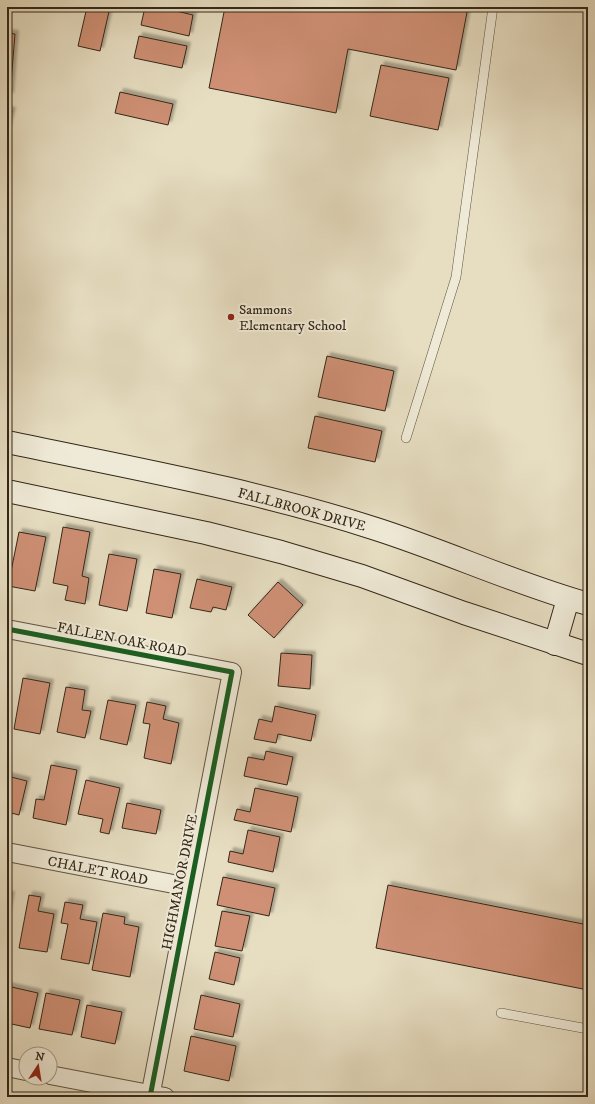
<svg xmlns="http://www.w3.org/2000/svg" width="595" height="1104" viewBox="0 0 595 1104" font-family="'IM FELL DW Pica',serif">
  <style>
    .building { fill: #cf9074; stroke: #332718; filter: url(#shadow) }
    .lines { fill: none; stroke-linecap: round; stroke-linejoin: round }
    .service-casing { stroke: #605542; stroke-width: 10 }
    .minor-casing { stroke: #605542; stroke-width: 20 }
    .secondary-casing { stroke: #332718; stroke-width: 24 }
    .service { stroke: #efead7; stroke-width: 9 }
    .minor { stroke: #efead7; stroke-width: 18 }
    .secondary { stroke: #efead7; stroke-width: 22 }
    .cycleway-casing { stroke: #efead7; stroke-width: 8 }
    .cycleway { stroke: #1b5e20; stroke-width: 5 }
    .poi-dot { fill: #8f2418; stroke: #efead7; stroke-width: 1.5 }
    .labels { text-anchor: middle; stroke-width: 4; stroke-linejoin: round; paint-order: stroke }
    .poi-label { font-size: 14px; fill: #332718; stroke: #efead7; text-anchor: start }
    .street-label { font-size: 14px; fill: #332718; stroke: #efead7 }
  </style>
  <defs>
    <filter id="shadow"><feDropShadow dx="3.5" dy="-3.5" stdDeviation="1" flood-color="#0004"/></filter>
  </defs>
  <rect width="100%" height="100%" fill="#e7dec2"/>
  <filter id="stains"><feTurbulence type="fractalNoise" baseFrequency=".005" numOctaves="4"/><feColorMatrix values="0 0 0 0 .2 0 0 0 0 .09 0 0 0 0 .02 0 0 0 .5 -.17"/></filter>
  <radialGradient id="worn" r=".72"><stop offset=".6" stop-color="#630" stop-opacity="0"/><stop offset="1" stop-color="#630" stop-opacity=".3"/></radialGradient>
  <g class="building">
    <path d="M87,7H110L100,51L78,46Z"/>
    <path d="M145,7H159L193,15L189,36L141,25Z"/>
    <path d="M225,7H468L456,70L348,49L336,113L209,88Z"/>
    <path d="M7,33L15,34L10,96H7Z"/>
    <path d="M139,36L187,46L182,68L134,58Z"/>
    <path d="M381,65L449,78L438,130L370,116Z"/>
    <path d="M120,92L173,104L168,125L115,113Z"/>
    <path d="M7,110L12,111L7,130Z"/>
    <path d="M327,356L394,371L385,411L318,397Z"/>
    <path d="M315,416L382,431L375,462L308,448Z"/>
    <path d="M63,527L90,532L82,576L89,578L85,604L65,600L68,586L53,583Z"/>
    <path d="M19,532L46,537L35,591L8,586Z"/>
    <path d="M109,554L137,559L127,611L99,605Z"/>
    <path d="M154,569L181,574L172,618L146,613Z"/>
    <path d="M197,579L232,587L226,610L213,607L211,612L190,608Z"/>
    <path d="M278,582L303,605L274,638L248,615Z"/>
    <path d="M281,653L312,655L310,689L278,686Z"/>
    <path d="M23,678L50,683L40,734L14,729Z"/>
    <path d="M66,687L85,690L82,710L91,711L85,738L57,732Z"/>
    <path d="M108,700L136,705L127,745L100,739Z"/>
    <path d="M147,702L166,706L163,719L179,723L171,764L144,758L150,724L143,723Z"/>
    <path d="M275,706L316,715L311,741L278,734L276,743L254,739L259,719L272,722Z"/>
    <path d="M266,751L293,757L287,785L244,776L248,757L264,760Z"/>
    <path d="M51,765L77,770L66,825L33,818L36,799L44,800Z"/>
    <path d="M7,776L27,781L19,815L7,812Z"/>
    <path d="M86,780L120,788L109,834L100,832L103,819L78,814Z"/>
    <path d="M255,788L298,797L291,832L234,820L237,809L250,812Z"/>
    <path d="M127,803L161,810L156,834L122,828Z"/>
    <path d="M248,830L280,837L273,872L228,862L230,851L243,854Z"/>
    <path d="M223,877L275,888L269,916L217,905Z"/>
    <path d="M388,885L588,925V990L376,948Z"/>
    <path d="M7,895H11L7,916Z"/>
    <path d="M29,895L41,897L38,911L54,914L47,952L19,948Z"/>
    <path d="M65,902L83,905L80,919L97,922L89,964L61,959L68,924L61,923Z"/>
    <path d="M222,911L250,916L242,951L215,946Z"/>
    <path d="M103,913L125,917L124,924L139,927L130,977L92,970Z"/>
    <path d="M215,952L240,958L234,985L209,979Z"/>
    <path d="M7,986L38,993L30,1028L7,1023Z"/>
    <path d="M46,993L80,1000L72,1035L39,1029Z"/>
    <path d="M201,995L240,1004L233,1037L194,1029Z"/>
    <path d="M87,1005L122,1012L115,1044L81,1037Z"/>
    <path d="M191,1036L236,1046L229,1081L184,1071Z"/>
  </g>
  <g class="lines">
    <defs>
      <g id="service">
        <path d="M406,438L456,277L493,7"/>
        <path d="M501,1013L588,1029"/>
      </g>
      <g id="minor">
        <path d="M7,629L232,672L150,1097"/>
        <path d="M7,852L189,887"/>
        <path d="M7,1067L26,1071"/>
        <path d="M50,1075L165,1097"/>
      </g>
      <g id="secondary">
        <path d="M7,442C131,468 256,490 376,529C448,552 516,584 588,604"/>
        <path d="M7,491L206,533L281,552L362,576L464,613L588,654"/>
        <path d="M555,644L568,599"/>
      </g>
    </defs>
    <use href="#service" class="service-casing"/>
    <use href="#minor" class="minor-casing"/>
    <use href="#secondary" class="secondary-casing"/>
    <use href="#service" class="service"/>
    <use href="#minor" class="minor"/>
    <use href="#secondary" class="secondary"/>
    <defs>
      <path id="cycleway" d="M7,629L232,672L150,1097"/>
    </defs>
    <use href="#cycleway" class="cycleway-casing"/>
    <use href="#cycleway" class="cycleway"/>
  </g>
  <circle class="poi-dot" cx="231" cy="317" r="4"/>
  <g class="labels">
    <g class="poi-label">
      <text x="239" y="314">Sammons<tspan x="239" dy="16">Elementary School</tspan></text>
    </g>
    <g class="street-label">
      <text transform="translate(302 509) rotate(15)" y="5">FALLBROOK DRIVE</text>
      <text transform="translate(122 639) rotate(11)" y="5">FALLEN OAK ROAD</text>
      <text transform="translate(98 870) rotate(11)" y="5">CHALET ROAD</text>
      <text transform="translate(179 882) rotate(-79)" y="5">HIGHMANOR DRIVE</text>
    </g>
  </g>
  <rect width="595" height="1104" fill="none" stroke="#e7dec2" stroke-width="24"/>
  <rect x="8" y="8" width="579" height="1088" fill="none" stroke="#332718" stroke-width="2"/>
  <rect x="12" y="12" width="571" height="1080" fill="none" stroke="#332718"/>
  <g transform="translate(38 1066) rotate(12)"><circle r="19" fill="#efead7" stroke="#a49c8b"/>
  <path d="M0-3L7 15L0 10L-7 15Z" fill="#8f2418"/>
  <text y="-6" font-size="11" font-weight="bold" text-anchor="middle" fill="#332718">N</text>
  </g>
  <rect width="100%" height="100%" filter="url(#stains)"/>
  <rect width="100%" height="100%" fill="url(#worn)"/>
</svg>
